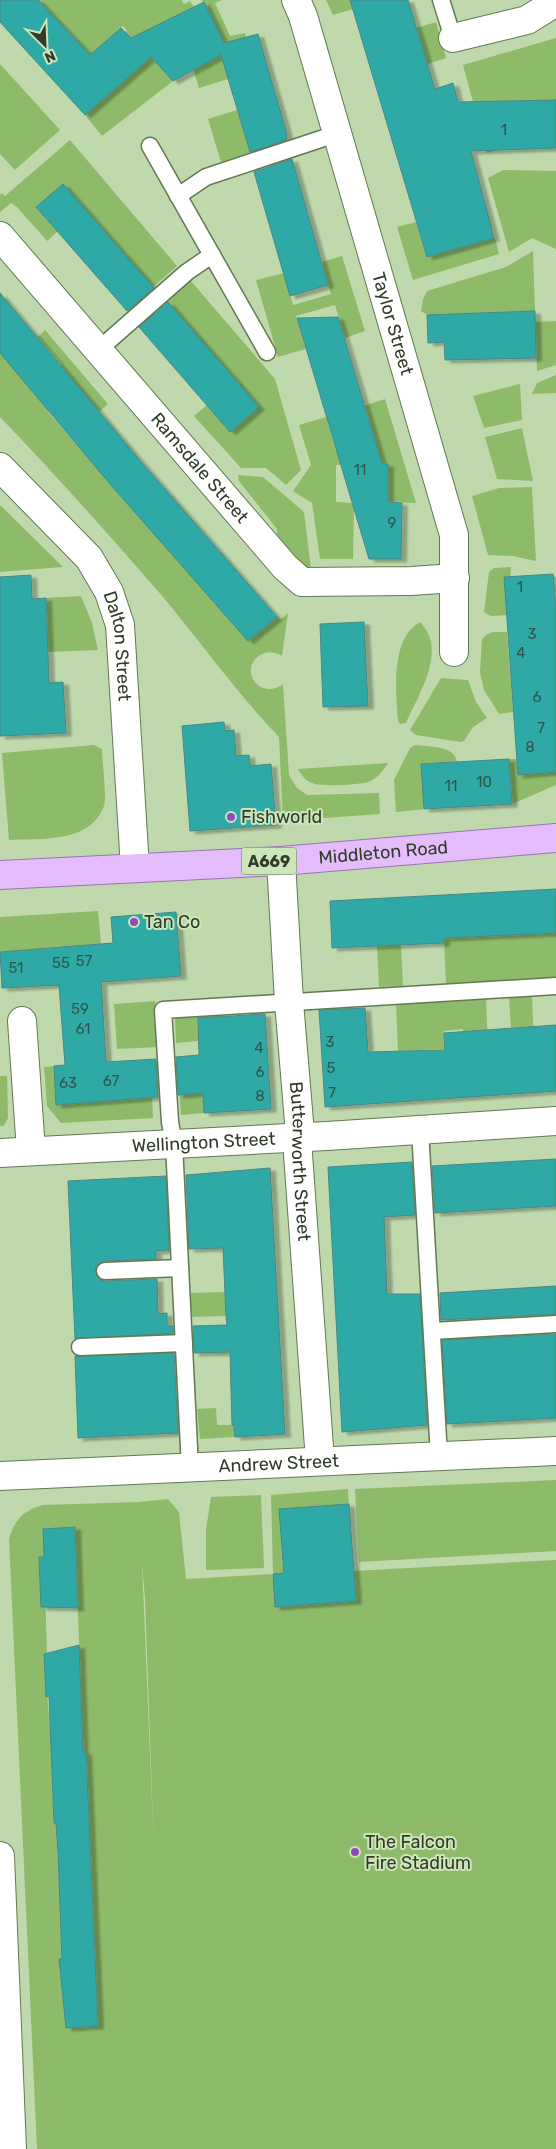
<svg xmlns="http://www.w3.org/2000/svg" width="556" height="2149" viewBox="0 0 556 2149" font-family="Rubik,sans-serif">
  <style>
    .green { fill: #8ebb69; fill-rule: evenodd }
    .building { fill: #2fa9a6; stroke: #498885; filter: url(#shadow) }
    .lines { fill: none; stroke-linecap: round; stroke-linejoin: round }
    .lane-casing { stroke: #627951; stroke-width: 19 }
    .street-casing { stroke: #627951; stroke-width: 30 }
    .primary-casing { stroke: #9b73b2; stroke-width: 30 }
    .lane { stroke: #fff; stroke-width: 16 }
    .street { stroke: #fff; stroke-width: 28 }
    .primary { stroke: #e5bdfd; stroke-width: 28 }
    .poi-dot { fill: #9449bb; stroke: #cce6ba; stroke-width: 2 }
    .labels { text-anchor: middle; stroke-width: 4; stroke-linejoin: round; paint-order: stroke }
    .number-label { font-size: 15px; fill: #305649 }
    .shield { fill: #cce6ba; stroke: #606e55; stroke-width: 1 }
    .shield-label { font-size: 16px; font-weight: bold; fill: #313b2a }
    .street-label { font-size: 18px; fill: #313b2a; stroke: #cce6ba }
    .poi-label { font-size: 18px; fill: #313b2a; stroke: #cce6ba; text-anchor: start }
  </style>
  <defs>
    <filter id="shadow"><feDropShadow dx="5.5" dy="3" stdDeviation="1" flood-color="#0004"/></filter>
  </defs>
  <rect width="100%" height="100%" fill="#bfd9ad"/>
  <g class="green">
    <path d="M36,0H181L184,4L190,1L194,7L152,57L173,81L102,136L85,115L151,57L123,26L89,56L31,55L62,26Z"/>
    <path d="M202,0H222L215,3L230,36L245,33L246,37L219,45L228,79L199,88L190,59L208,12Z"/>
    <path d="M326,0H350L353,9L333,15Z"/>
    <path d="M436,22L446,58L416,68L406,31Z"/>
    <path d="M556,38V100L498,150L487,153L463,65Z"/>
    <path d="M0,64L60,130L15,170L0,154Z"/>
    <path d="M237,110L250,153L221,162L208,119Z"/>
    <path d="M70,140L177,266L153,287L63,184L36,207L57,232L47,241L17,207L11,203L0,212V195L2,193L5,196Z"/>
    <path d="M503,170L556,171V249L532,238L509,252L488,178Z"/>
    <path d="M485,201L492,227L473,233L476,243L495,238L499,254L413,280L397,227L416,222L427,257L468,245L458,209Z"/>
    <path d="M533,251L535,311L427,315L421,311L423,299L427,291L506,267Z"/>
    <path d="M342,256L365,331L345,338L335,305L296,316L306,349L278,357L256,280L284,273L293,305L331,294L322,262Z"/>
    <path d="M190,280L275,379L301,470L286,485L266,468H241L194,416L207,405L230,432L259,407L167,302Z"/>
    <path d="M556,321V365L537,371L535,322Z"/>
    <path d="M45,330L108,404L99,412L77,386L48,412L248,641L277,617L280,620L288,613L282,656C258,641 238,674 261,687C269,691 276,689 283,684L289,775L297,788L307,795L379,793L380,814L283,821L279,737C237,693 202,644 163,597C110,536 56,475 0,417V353L32,390L62,365L38,337Z"/>
    <path d="M556,375V393L532,394L537,383Z"/>
    <path d="M520,384L522,420L484,428L473,396Z"/>
    <path d="M385,399L416,503L388,502V464L336,465V502L354,503L353,559H320L312,503L293,491L311,465L299,425L326,417L336,451L374,440L364,406Z"/>
    <path d="M522,428L533,481L497,479L485,437Z"/>
    <path d="M238,475L263,477L304,512L311,569L300,567L276,543L277,529L239,481Z"/>
    <path d="M532,487L536,561L513,556L488,555L472,496L499,488Z"/>
    <path d="M0,505L63,567L0,572Z"/>
    <path d="M511,567L508,615L491,616L484,612L489,572L494,568Z"/>
    <path d="M81,596L92,623L98,650L48,652L46,598Z"/>
    <path d="M420,622C448,650 419,694 406,723L400,724L398,721C396,692 390,638 420,622Z"/>
    <path d="M493,632H507L513,712L499,714L484,690L480,672L482,639L486,635Z"/>
    <path d="M441,678L468,680L476,702L487,718L473,727L464,741L460,742L416,735L410,730Z"/>
    <path d="M94,745L102,749C102,761 107,797 104,806C90,844 41,838 9,840L2,753Z"/>
    <path d="M415,745C429,747 455,745 457,762L422,764L424,809L396,812L394,780L410,748Z"/>
    <path d="M509,759H520L556,772V785L512,804Z"/>
    <path d="M388,763C383,771 377,779 368,782C358,785 321,787 312,783C305,781 301,774 298,769Z"/>
    <path d="M98,911L101,944L0,952V917Z"/>
    <path d="M556,932V978L446,984L444,938Z"/>
    <path d="M401,945L403,986L379,987L377,946Z"/>
    <path d="M532,996L534,1045L527,1046L526,1027L511,1028L509,997Z"/>
    <path d="M486,999L488,1046L465,1048L463,1029L444,1031L445,1049L398,1051L396,1004Z"/>
    <path d="M155,1001L158,1047L117,1049L114,1004Z"/>
    <path d="M217,1014L218,1025L198,1026V1041L176,1043L175,1017Z"/>
    <path d="M54,1066L57,1105L152,1097L153,1118L61,1123L47,1106L44,1067Z"/>
    <path d="M0,1076H7L8,1118L4,1126H0Z"/>
    <path d="M221,1087V1097L203,1098L204,1113L181,1115L179,1090Z"/>
    <path d="M225,1292L226,1316L192,1317L190,1293Z"/>
    <path d="M216,1408L217,1425H234L235,1437L200,1439L197,1409Z"/>
    <path d="M556,1480V1551L359,1562L355,1489Z"/>
    <path d="M348,1489L353,1571L556,1560V2149H37L9,1539C14,1520 24,1510 43,1505L139,1502L168,1499L179,1512L186,1579L273,1574L271,1495ZM75,1527L82,1727L50,1729L44,1654L47,1653L43,1529ZM142,1563L145,1599L154,1849ZM86,1752L93,1904L60,1906L56,1823H54L52,1784H55ZM93,1927L98,2026L66,2027L59,1960L63,1959Z"/>
    <path d="M261,1495L264,1568L206,1570V1530L211,1497Z"/>
  </g>
  <g class="building">
    <path d="M0,0H38L90,55L121,28L131,38L204,2L224,43L258,34L287,134L286,135L287,140L250,152L221,55L173,81L151,57L85,115L0,22Z"/>
    <path d="M350,0H408L435,89L453,83L458,102L556,100V148L471,151L494,238L427,257Z"/>
    <path d="M292,159L328,285L290,296L254,172Z"/>
    <path d="M63,184L154,288L127,311L36,207Z"/>
    <path d="M0,293L143,464L277,617L248,641L110,484L0,353Z"/>
    <path d="M168,302L259,407L230,432L139,327Z"/>
    <path d="M535,311L536,358L445,360L444,342L428,343L427,315Z"/>
    <path d="M338,317L382,464H388V502L402,503L401,559H369L297,318Z"/>
    <path d="M553,574L556,609V772L518,775L504,577Z"/>
    <path d="M31,575L32,599L46,598L49,683L63,682L66,733L0,736V577Z"/>
    <path d="M364,622L368,706L323,707L320,624Z"/>
    <path d="M224,722L225,731L234,730L236,756L249,755L250,766L271,764L276,825L190,831L182,726Z"/>
    <path d="M509,759L512,804L424,809L421,764Z"/>
    <path d="M556,889V933L444,938V943L332,948L330,901Z"/>
    <path d="M176,912L181,976L101,982L106,1062L156,1059L158,1097L56,1105L54,1066L65,1065L59,985L2,988L0,952L113,943L111,917Z"/>
    <path d="M365,1008L368,1052L445,1050L444,1033L556,1025V1091L325,1107L319,1010Z"/>
    <path d="M265,1014L271,1109L204,1113L203,1093L178,1095L176,1057L199,1055L198,1018Z"/>
    <path d="M556,1159V1206L435,1213L432,1166Z"/>
    <path d="M412,1162L415,1215L384,1217L387,1294H420L427,1425L342,1432L328,1167Z"/>
    <path d="M270,1168L285,1434L235,1437L234,1425H232L230,1352L194,1353L193,1326L227,1325L226,1316L223,1248L189,1249L186,1175Z"/>
    <path d="M166,1176L169,1250L156,1251V1259L104,1261L96,1266L95,1272L100,1280L105,1281L157,1279L158,1314L167,1313V1326H173V1333L75,1339L68,1181Z"/>
    <path d="M556,1286V1314L441,1320L440,1293Z"/>
    <path d="M556,1334V1418L447,1424L442,1340Z"/>
    <path d="M174,1353L178,1433L78,1438L75,1356Z"/>
    <path d="M349,1504L356,1601L275,1607L273,1574L284,1573L279,1509Z"/>
    <path d="M75,1527L78,1608L41,1607L39,1557H44L43,1529Z"/>
    <path d="M79,1645L83,1752H86L98,2026L66,2028L59,1959H62L58,1853L56,1823H54L49,1696L46,1697L44,1654Z"/>
  </g>
  <g class="lines">
    <defs>
      <g id="lane">
        <path d="M441,0L453,38"/>
        <path d="M150,146L267,352"/>
        <path d="M178,196L206,177L336,134"/>
        <path d="M97,351L187,272L212,255"/>
        <path d="M420,1130L439,1456"/>
        <path d="M105,1271L180,1268"/>
        <path d="M432,1331L556,1324"/>
        <path d="M80,1347L184,1343"/>
        <path d="M190,1468L174,1144L170,1122L163,1010L556,986"/>
      </g>
      <g id="street">
        <path id="s1" d="M296,0L303,16L454,535V652"/>
        <path d="M453,38L527,20L556,2"/>
        <path id="s2" d="M0,236L285,567L302,582L411,581L455,578"/>
        <path id="s3" d="M0,467L89,558L109,592L120,625L135,868"/>
        <path id="s4" d="M281,861L289,1002L299,1122L298,1154L320,1461"/>
        <path d="M22,1021L31,1151"/>
        <path id="s5" d="M0,1153L327,1136L556,1121"/>
        <path id="s6" d="M0,1476L556,1451"/>
        <path d="M0,1856L12,2149"/>
      </g>
      <g id="primary">
        <path id="s7" d="M0,875L281,861L556,838"/>
      </g>
    </defs>
    <use href="#lane" class="lane-casing"/>
    <use href="#street" class="street-casing"/>
    <use href="#primary" class="primary-casing"/>
    <use href="#lane" class="lane"/>
    <use href="#street" class="street"/>
    <use href="#primary" class="primary"/>
  </g>
  <g class="poi-dot">
    <circle cx="231" cy="817" r="5"/>
    <circle cx="134" cy="922" r="5"/>
    <circle cx="355" cy="1852" r="5"/>
  </g>
  <g class="labels">
    <g class="number-label">
      <text x="504" y="135">1</text>
      <text x="360" y="475">11</text>
      <text x="392" y="528">9</text>
      <text x="520" y="592">1</text>
      <text x="532" y="639">3</text>
      <text x="521" y="658">4</text>
      <text x="537" y="702">6</text>
      <text x="541" y="733">7</text>
      <text x="530" y="752">8</text>
      <text x="484" y="787">10</text>
      <text x="451" y="791">11</text>
      <text x="84" y="966">57</text>
      <text x="61" y="968">55</text>
      <text x="16" y="973">51</text>
      <text x="80" y="1014">59</text>
      <text x="83" y="1034">61</text>
      <text x="330" y="1047">3</text>
      <text x="259" y="1053">4</text>
      <text x="331" y="1073">5</text>
      <text x="260" y="1077">6</text>
      <text x="111" y="1086">67</text>
      <text x="68" y="1088">63</text>
      <text x="332" y="1098">7</text>
      <text x="260" y="1101">8</text>
    </g>
    <rect class="shield" x="241.5" y="847.5" width="55" height="27" rx="4"/>
    <g class="shield-label">
      <text x="269" y="867">A669</text>
    </g>
    <g class="street-label">
      <text dy="6" stroke="none"><textPath href="#s1" startOffset="338">Taylor Street</textPath></text>
      <text dy="6" stroke="none"><textPath href="#s2" startOffset="306">Ramsdale Street</textPath></text>
      <text dy="6" stroke="none"><textPath href="#s3" startOffset="222">Dalton Street</textPath></text>
      <text dy="6" stroke="none"><textPath href="#s7" startOffset="384">Middleton Road</textPath></text>
      <text dy="6" stroke="none"><textPath href="#s5" startOffset="204">Wellington Street</textPath></text>
      <text dy="6" stroke="none"><textPath href="#s4" startOffset="301">Butterworth Street</textPath></text>
      <text dy="6" stroke="none"><textPath href="#s6" startOffset="279">Andrew Street</textPath></text>
    </g>
    <g class="poi-label">
      <text x="241" y="823">Fishworld</text>
      <text x="144" y="928">Tan Co</text>
      <text x="365" y="1848">The Falcon<tspan x="365" dy="21">Fire Stadium</tspan></text>
    </g>
  </g>
  <g transform="translate(45 45) rotate(156)" stroke="#cce6ba" stroke-width="4" paint-order="stroke">
  <path d="M0-4L9 19L0 12L-9 19Z" fill="#313b2a"/>
  <text y="-8" font-size="14" font-weight="bold" text-anchor="middle" fill="#313b2a">N</text>
  </g>
</svg>
